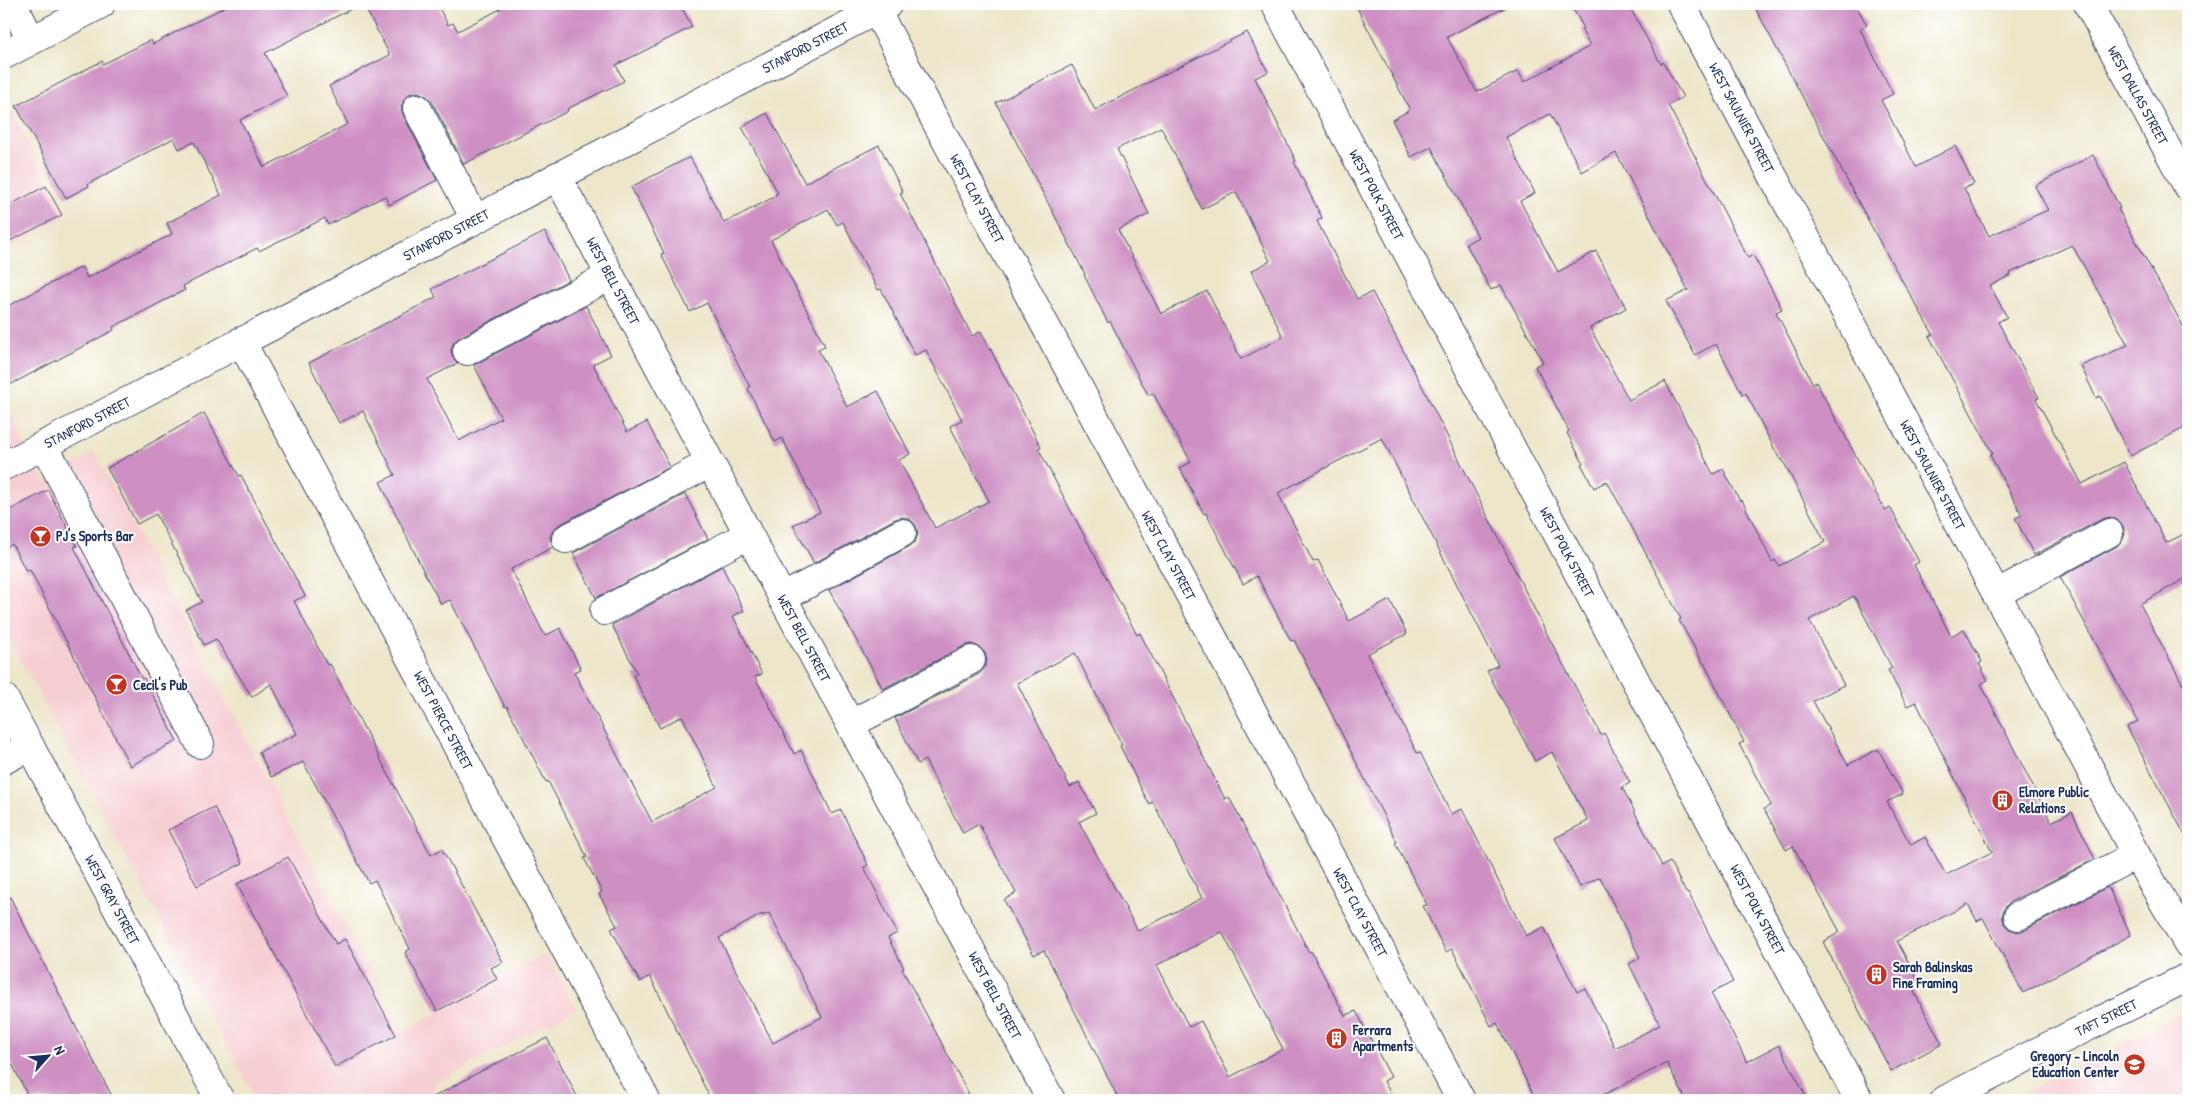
<svg xmlns="http://www.w3.org/2000/svg" width="2192" height="1104" viewBox="0 0 2192 1104" font-family="'Patrick Hand',sans-serif">
  <style>
    .built { fill: #f7cfd3 }
    .building { fill: #ce8fc3; fill-rule: evenodd }
    .lines { fill: none; stroke-linecap: round; stroke-linejoin: round }
    .minor-casing { stroke: #3a4a6e; stroke-width: 30 }
    .major-casing { stroke: #3a4a6e; stroke-width: 30 }
    .minor { stroke: #fff; stroke-width: 28 }
    .major { stroke: #fff; stroke-width: 28 }
    .labels { text-anchor: middle; stroke-width: 4; stroke-linejoin: round; paint-order: stroke }
    .street-label { font-size: 14px; fill: #1b2f5e; stroke: #fff }
    .poi-label { font-size: 14px; font-weight: bold; fill: #1b2f5e; stroke: #fff; text-anchor: start }
  </style>
  <rect width="100%" height="100%" fill="#fff"/>
  <filter id="ink" filterUnits="userSpaceOnUse"><feTurbulence type="fractalNoise" baseFrequency=".02" numOctaves="2"/><feDisplacementMap in="SourceGraphic" scale="10" xChannelSelector="R" yChannelSelector="G"/><feConvolveMatrix kernelMatrix="1 2 1 2 8 2 1 2 1" color-interpolation-filters="sRGB"/></filter>
  <filter id="wash" filterUnits="userSpaceOnUse"><feTurbulence type="fractalNoise" baseFrequency=".0096" numOctaves="4" result="noise"/><feDisplacementMap in="SourceGraphic" scale="20" xChannelSelector="R" yChannelSelector="G"/><feGaussianBlur stdDeviation="1.12" result="paint"/><feColorMatrix in="noise" values="0 0 0 0 0 0 0 0 0 0 0 0 0 0 0 0 0 1.4 0 .05"/><feComposite in="paint" operator="in"/></filter>
  <g filter="url(#wash)">
    <rect width="100%" height="100%" fill="#ede6c9"/>
    <g class="built">
      <path d="M4,97L66,217L4,250Z"/>
      <path d="M4,400L45,482L94,452L401,1032L546,954L576,1009L432,1085L439,1100H256L4,629Z"/>
      <path d="M2188,1009V1100H2010L2155,1027Z"/>
    </g>
    <g id="blocks">
      <g class="building">
        <path d="M230,4H361L265,53L287,96L240,120L264,167L348,124L329,86L390,55L363,4H437L448,25L453,23L458,31L510,4H680L692,27L616,65L624,81L567,109L568,111L464,164L431,100L425,95L418,92L409,94L404,100L401,107L403,115L437,180L389,205L385,196L328,225L325,218L259,251L257,248L183,286L185,290L113,327L114,330L4,388V308L82,267L87,278L172,234L167,223L221,195L194,142L179,149L174,138L88,184L89,186L66,198L16,106L102,61L103,64L151,40L153,44Z"/>
        <path d="M1355,4H1512L1447,37L1477,92L1518,71L1524,82L1590,46L1581,29L1584,28L1570,4H1628L1661,64L1663,62L1683,97L1668,105L1748,258L1753,255L1782,309L1776,312L1813,384L1816,382L1885,510L1890,507L1919,562L1914,565L1951,636L1964,629L1982,662L1979,664L1988,680L1981,684L2051,822L2072,812L2095,859L2010,902L2005,907L2002,915L2004,924L2009,929L2017,932L2025,930L2108,887L2131,935L2023,993L1983,918L1977,921L1968,904L1897,941L1920,984L1912,988L1942,1044L1891,1071L1823,942L1840,932L1793,846L1786,850L1764,809L1771,805L1739,744L1744,742L1704,663H1703L1679,620L1681,619L1607,481L1594,488L1581,464L1583,463L1567,433L1569,431L1535,366L1543,362L1501,285L1491,290L1466,244L1478,237L1431,147L1411,157L1392,120L1410,110ZM1550,114L1582,172L1616,153L1688,290L1666,301L1695,355L1716,344L1743,395L1746,393L1780,460L1782,459L1825,542L1779,566L1775,560L1772,562L1742,500L1740,501L1723,469L1713,474L1665,381L1629,400L1590,328L1626,308L1596,251L1558,272L1520,201L1535,193L1506,137ZM1854,596L1892,668L1888,670L1907,706L1916,702L1992,852L1946,875L1925,837L1911,845L1887,802L1903,794L1878,749L1848,765L1813,701L1844,685L1809,620Z"/>
        <path d="M1753,4H1855L1867,25L1860,29L1893,94L1881,100L1916,167L1955,146L1974,184L1964,188L1989,236L2048,210L2035,186L2093,155L2120,208L2118,209L2188,335V426L2130,456L2100,396L2096,398L2081,366L2128,345L2072,245L2010,273L2011,275L1990,286L2007,317L1998,322L2039,398L2036,399L2082,484L2124,462L2166,543L2188,532V577L2140,604L2188,694V841L2127,727L2138,721L2060,577L2117,546L2122,541L2125,534L2123,526L2117,520L2110,517L2102,519L2034,555L2015,518L2022,515L1990,455L1993,454L1929,336L1933,334L1882,246Z"/>
        <path d="M1247,32L1268,72L1255,78L1296,161L1294,162L1322,218L1317,221L1357,299L1372,292L1421,384L1549,638L1601,735L1604,733L1630,783L1622,787L1662,866L1670,862L1686,893L1688,892L1733,982L1711,993L1747,1062L1779,1045L1808,1100H1686L1667,1063L1593,1100H1536L1497,1023L1491,1026L1452,949L1446,952L1423,906L1427,905L1395,843L1397,842L1294,640L1291,641L1257,576L1243,584L1206,513L1204,514L1180,468L1191,462L1153,393L1148,395L1110,321L1108,323L1084,275L1085,274L996,103L1072,65L1095,110ZM1161,127L1202,209L1236,192L1270,261L1251,271L1283,337L1241,359L1207,291L1161,314L1118,230L1149,214L1117,149ZM1382,438L1498,665L1487,671L1535,761L1552,752L1588,821L1555,838L1580,887L1600,877L1640,958L1629,964L1660,1025L1615,1048L1585,988L1577,992L1544,927L1526,936L1462,809L1451,814L1420,752L1417,753L1367,654L1407,634L1390,600L1349,621L1318,560L1313,562L1278,493Z"/>
        <path d="M767,113L805,183L879,145L903,192L900,193L972,336L981,331L1041,447L1038,448L1070,509L1137,635L1140,633L1225,799L1229,797L1309,952L1311,951L1345,1016L1356,1011L1391,1077L1384,1081L1394,1100H1119L1044,950L1034,955L1004,900L1016,893L979,824L963,833L925,760L918,764L895,718L979,674L984,669L987,661L985,653L979,647L972,644L964,646L883,689L829,590L910,546L915,542L918,534L916,526L910,519L903,517L895,519L814,563L793,525L820,512L782,438L775,442L748,389L750,387L707,303L690,312L661,254L664,253L631,187L690,157L724,223L776,196L775,194L778,193L742,127ZM828,209L837,225L843,222L878,290L881,289L915,355L926,350L962,420L950,426L989,501L935,528L899,460L910,454L878,391L847,407L818,349L825,346L771,240ZM1075,653L1122,745L1120,746L1149,804L1153,802L1202,898L1138,931L1079,822L1096,813L1079,782L1070,787L1017,683ZM1222,932L1283,1049L1230,1077L1201,1021L1189,1027L1157,965Z"/>
        <path d="M46,186L62,215L4,244V208Z"/>
        <path d="M545,232L569,280L460,337L454,342L451,350L453,358L458,363L427,379L459,441L501,418L474,365L586,306L611,355L593,364L627,432L647,422L670,467L559,525L553,530L550,538L553,547L511,569L545,636L560,628L581,669L574,672L652,822L717,787L682,716L660,728L633,675L637,673L612,625L722,566L744,611L733,616L762,674L755,677L794,754L801,750L832,814L841,810L856,840L868,865L864,867L897,933L888,938L904,968L902,969L972,1100H711L650,976L640,982L611,929L617,926L599,894L602,892L584,858L587,857L548,781L546,782L507,706L505,707L450,600L441,604L427,578L380,482L395,475L363,411L339,423L309,363L436,297L432,289ZM769,913L822,1017L773,1043L719,938L762,914L763,916Z"/>
        <path d="M204,413L239,476L241,475L305,596L294,601L327,665L330,664L431,855L442,849L503,962L491,968L497,979L437,1011L405,952L410,949L375,880L369,883L303,762L271,777L259,752L297,734L271,684L252,697L216,639L204,645L186,610L202,602L156,514L137,524L107,468Z"/>
        <path d="M48,490L77,546L74,547L142,679L144,678L177,741L130,766L30,570L26,571L12,544L4,549V513Z"/>
        <path d="M685,494L708,539L596,598L573,553Z"/>
        <path d="M214,807L243,863L197,886L168,830Z"/>
        <path d="M288,857L336,944L345,939L396,1035L335,1067L237,884Z"/>
        <path d="M4,885L77,1029L114,1100H30L4,1048Z"/>
        <path d="M547,1038L579,1100H428L474,1075Z"/>
      </g>
    </g>
  </g>
  <g filter="url(#ink)">
    <use href="#blocks" fill-opacity="0" stroke="#3a4a6e" stroke-width="1"/>
    <g class="lines">
      <defs>
        <g id="minor">
          <path d="M13,4L31,40"/>
          <path id="s1" d="M1275,4L1859,1100"/>
          <path id="s2" d="M1681,4L2136,855L2188,944"/>
          <path id="s3" d="M876,10L1461,1100"/>
          <path d="M4,55L101,4"/>
          <path d="M417,108L475,219"/>
          <path id="s4" d="M557,176L1051,1100"/>
          <path id="s5" d="M241,341L646,1100"/>
          <path d="M467,351L610,276"/>
          <path d="M44,445L200,744"/>
          <path id="s6" d="M4,466L888,4"/>
          <path d="M566,539L710,463"/>
          <path d="M1996,594L2109,533"/>
          <path d="M782,598L902,533"/>
          <path d="M604,611L748,535"/>
          <path d="M851,724L971,660"/>
          <path d="M4,760L30,746"/>
          <path d="M2018,916L2136,855"/>
          <path id="s7" d="M1945,1100L2035,1053L2188,977"/>
        </g>
        <g id="major">
          <path id="s8" d="M2088,4L2188,187"/>
          <path id="s9" d="M4,698L220,1100"/>
        </g>
      </defs>
      <use href="#minor" class="minor-casing"/>
      <use href="#major" class="major-casing"/>
      <use href="#minor" class="minor"/>
      <use href="#major" class="major"/>
    </g>
  </g>
  <defs>
    <symbol id="bar-disc" viewBox="-11 -11 22 22"><circle r="9.5" fill="#c8321e" stroke="#fff"/><path d="M-6-5H6L.8 .8V4.5H3.5V6h-7V4.5H-.8V.8Z" fill="#fff"/></symbol>
    <symbol id="building-disc" viewBox="-11 -11 22 22"><circle r="9.5" fill="#c8321e" stroke="#fff"/><path d="M-4-6H4V6H1V3H-1V6H-4ZM-2.5-4.3h1.7v1.8h-1.7ZM.8-4.3h1.7v1.8H.8ZM-2.5-1h1.7V.8h-1.7ZM.8-1h1.7V.8H.8Z" fill="#fff"/></symbol>
    <symbol id="school-disc" viewBox="-11 -11 22 22"><circle r="9.5" fill="#c8321e" stroke="#fff"/><path d="M0-5L7-2L0 1L-7-2ZM-4 1L0 2.5L4 1V4Q0 6-4 4Z" fill="#fff"/></symbol>
  </defs>
  <g fill-rule="evenodd">
    <use href="#bar-disc" x="28" y="524" width="25" height="25"/>
    <use href="#bar-disc" x="104" y="672" width="25" height="25"/>
    <use href="#building-disc" x="1990" y="788" width="25" height="25"/>
    <use href="#building-disc" x="1864" y="962" width="25" height="25"/>
    <use href="#building-disc" x="1324" y="1026" width="25" height="25"/>
    <use href="#school-disc" x="2122" y="1052" width="25" height="25"/>
  </g>
  <g class="labels">
    <g class="street-label">
      <text dy="5" stroke="none"><textPath href="#s6" startOffset="904">STANFORD STREET</textPath></text>
      <text dy="5" stroke="none"><textPath href="#s8" startOffset="104">WEST DALLAS STREET</textPath></text>
      <text dy="5" stroke="none"><textPath href="#s2" startOffset="129">WEST SAULNIER STREET</textPath></text>
      <text dy="5" stroke="none"><textPath href="#s1" startOffset="216">WEST POLK STREET</textPath></text>
      <text dy="5" stroke="none"><textPath href="#s3" startOffset="214">WEST CLAY STREET</textPath></text>
      <text dy="5" stroke="none"><textPath href="#s6" startOffset="499">STANFORD STREET</textPath></text>
      <text dy="5" stroke="none"><textPath href="#s4" startOffset="119">WEST BELL STREET</textPath></text>
      <text dy="5" stroke="none"><textPath href="#s6" startOffset="94">STANFORD STREET</textPath></text>
      <text dy="5" stroke="none"><textPath href="#s2" startOffset="534">WEST SAULNIER STREET</textPath></text>
      <text dy="5" stroke="none"><textPath href="#s1" startOffset="621">WEST POLK STREET</textPath></text>
      <text dy="5" stroke="none"><textPath href="#s3" startOffset="619">WEST CLAY STREET</textPath></text>
      <text dy="5" stroke="none"><textPath href="#s4" startOffset="524">WEST BELL STREET</textPath></text>
      <text dy="5" stroke="none"><textPath href="#s5" startOffset="430">WEST PIERCE STREET</textPath></text>
      <text dy="5" stroke="none"><textPath href="#s9" startOffset="229">WEST GRAY STREET</textPath></text>
      <text dy="5" stroke="none"><textPath href="#s1" startOffset="1026">WEST POLK STREET</textPath></text>
      <text dy="5" stroke="none"><textPath href="#s3" startOffset="1024">WEST CLAY STREET</textPath></text>
      <text dy="5" stroke="none"><textPath href="#s4" startOffset="929">WEST BELL STREET</textPath></text>
      <text dy="5" stroke="none"><textPath href="#s7" startOffset="181">TAFT STREET</textPath></text>
    </g>
    <g class="poi-label">
      <text x="56" y="541">PJ's Sports Bar</text>
      <text x="133" y="690">Cecil's Pub</text>
      <text x="2019" y="797">Elmore Public<tspan x="2019" dy="16">Relations</tspan></text>
      <text x="1893" y="972">Sarah Balinskas<tspan x="1893" dy="16">Fine Framing</tspan></text>
      <text x="1353" y="1035">Ferrara<tspan x="1353" dy="16">Apartments</tspan></text>
      <text x="2119" y="1061" text-anchor="end">Gregory - Lincoln<tspan x="2119" dy="16">Education Center</tspan></text>
    </g>
  </g>
  <rect width="2192" height="1104" fill="none" stroke="#fff" stroke-width="20"/>
  <g transform="translate(48 1056) rotate(63)" stroke="#ffffff" stroke-width="4" paint-order="stroke">
  <path d="M0-4L9 19L0 12L-9 19Z" fill="#1b2f5e"/>
  <text y="-8" font-size="14" font-weight="bold" text-anchor="middle" fill="#1b2f5e">N</text>
  </g>
</svg>
